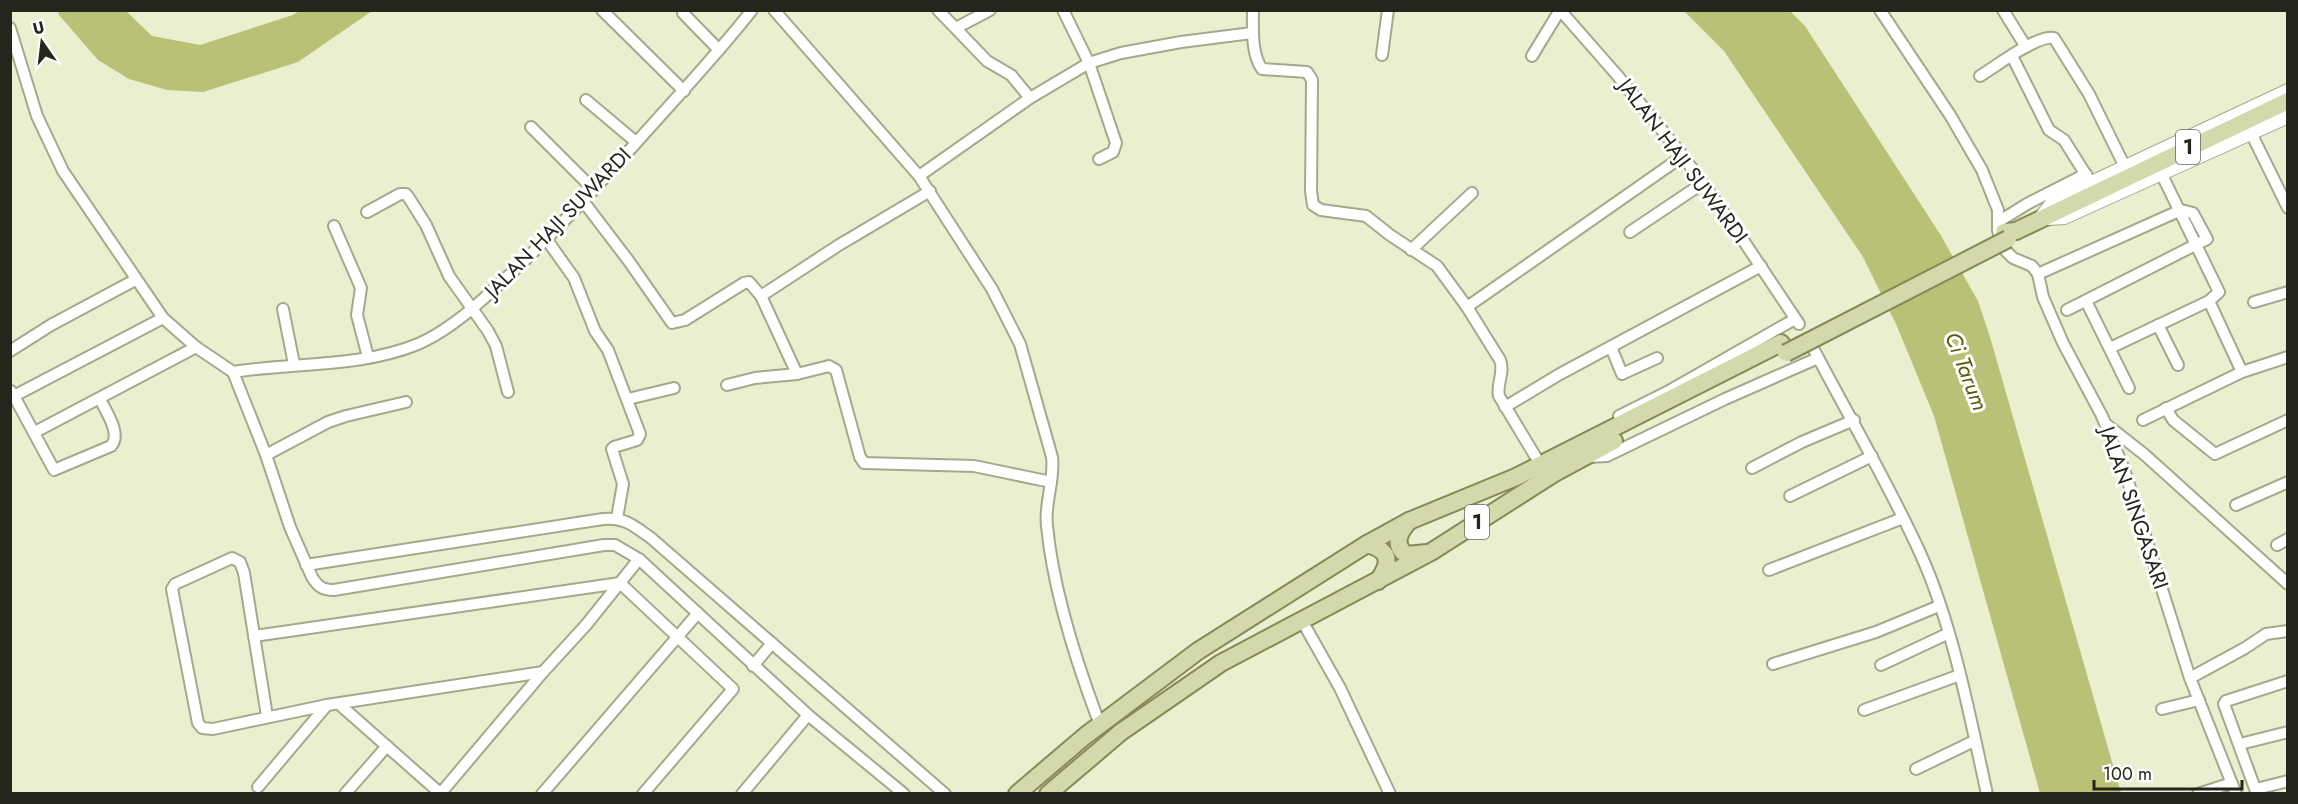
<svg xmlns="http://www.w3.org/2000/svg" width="2298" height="804" viewBox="0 0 2298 804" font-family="Jost,sans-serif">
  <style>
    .water { fill: #b9c177 }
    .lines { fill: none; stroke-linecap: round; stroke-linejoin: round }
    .minor-casing { stroke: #a5a98c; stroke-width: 14 }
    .secondary-casing { stroke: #a5a98c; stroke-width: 16 }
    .primary-casing { stroke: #848955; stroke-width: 20 }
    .minor { stroke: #fff; stroke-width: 10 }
    .secondary { stroke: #fff; stroke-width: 14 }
    .primary { stroke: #d4d9ac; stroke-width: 16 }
    .primary-bridge-casing { stroke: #848955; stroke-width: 20; stroke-linecap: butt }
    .primary-bridge { stroke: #d4d9ac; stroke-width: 16 }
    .labels { text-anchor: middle; stroke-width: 6; stroke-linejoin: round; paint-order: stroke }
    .shield { fill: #fff; stroke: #66675f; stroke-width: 1.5 }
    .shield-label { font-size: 20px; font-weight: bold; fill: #25261b }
    .street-label { font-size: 21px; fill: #25261b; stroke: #fff }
    .water-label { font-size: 22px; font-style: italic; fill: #555b00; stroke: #fff }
  </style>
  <rect width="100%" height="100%" fill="#eaefd0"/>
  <g class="water">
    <path d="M58,11H126L152,36L200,45L293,15L299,11H372L298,62L203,92L167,90L129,79L98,60L59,15Z"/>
    <path d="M1684,11H1790L1805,26L1940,234L1978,301L1990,337L2121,793H2040L1934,416L1896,324L1863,257L1724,51Z"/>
  </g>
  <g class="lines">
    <defs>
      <g id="minor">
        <path d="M602,10L684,91"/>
        <path d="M774,10L919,176L992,289L1020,344L1052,457C1055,480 1044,503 1047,526C1053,589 1075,658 1097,717"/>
        <path d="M938,10L987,61L1011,75L1030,98"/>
        <path d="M1063,10L1089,63L1116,143L1113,152L1099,159"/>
        <path d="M1253,10C1253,28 1251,54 1262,69L1307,72L1312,80L1311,191L1313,205L1321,210L1366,216L1390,235L1437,266L1467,307L1500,360C1505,373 1496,384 1499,396L1540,464"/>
        <path d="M1880,10L1950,115L1982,170L1998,210V230L2002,247L2013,258L2032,266L2038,274L2043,297L2063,343L2102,416L2125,472L2190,678L2236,794"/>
        <path d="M2003,10L2026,47"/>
        <path d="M683,13L719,50"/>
        <path d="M10,28L37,116L63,171L163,318L196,347L233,372C294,362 360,368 418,344C446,332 473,309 495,288C545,243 590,194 635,144C674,100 715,57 752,10"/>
        <path d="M956,28L990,10"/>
        <path d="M1382,55L1388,10"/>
        <path d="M1532,56L1560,10L1617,75L1683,156L1735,228L1799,324"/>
        <path d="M2012,56L2049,130L2064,140L2091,183"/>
        <path d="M1980,76C1995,67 2038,34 2054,38L2089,94L2125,167"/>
        <path d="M586,100L636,142"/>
        <path d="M531,127L594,190"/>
        <path d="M2251,133L2288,208"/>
        <path d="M2161,173L2219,292L2209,301L2242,372"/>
        <path d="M919,176L1030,98L1089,63L1121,53L1181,42L1252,33"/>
        <path d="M583,201L628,260L672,323L685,320L744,283L749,282L761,296L839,245L930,191"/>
        <path d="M367,212L400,194H406L409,198L426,225L449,276L488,331L496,346L508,392"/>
        <path d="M1998,222L2027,204L2086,174"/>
        <path d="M334,226L361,288L357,315L368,357"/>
        <path d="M1630,232L1703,183"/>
        <path d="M547,240L574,278L595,331L608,350L640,434L637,440L614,447L612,449L623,484L617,518"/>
        <path d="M1411,250L1472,193"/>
        <path d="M2038,274L2181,210L2193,213L2207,239L2067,310"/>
        <path d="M761,296L797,374L829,366L836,370L860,457L864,463L974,466L1051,482"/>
        <path d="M2086,301L2129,388"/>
        <path d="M2254,302L2288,292"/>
        <path d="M1467,307L1683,156"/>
        <path d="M283,309L294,364"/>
        <path d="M2158,325L2178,365"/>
        <path d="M1611,347L1622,374L1657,358"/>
        <path d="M1813,348C1849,417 1889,484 1921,555C1953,626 1970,717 1987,794"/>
        <path d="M2110,348L2209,301"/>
        <path d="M10,351L51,325L135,280"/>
        <path d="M233,372L266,455L290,527L312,577C318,587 323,590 334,590L604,545H615L639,559L808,715L904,794"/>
        <path d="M727,385L755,378L797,374"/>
        <path d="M11,391L14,396L163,318"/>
        <path d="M14,396L54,470L111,446C122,434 106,412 100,399"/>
        <path d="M628,399L674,388"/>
        <path d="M1505,407L1560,374L1761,266"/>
        <path d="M2166,408L2173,420L2215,454L2288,420"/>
        <path d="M1619,416L1667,392L1795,319"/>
        <path d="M2143,420L2242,372L2288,357"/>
        <path d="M2107,425L2145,455L2288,584"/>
        <path d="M35,432L196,347"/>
        <path d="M266,455L328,422L346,416L406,402"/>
        <path d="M1589,457L1607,456L1725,399L1818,358"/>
        <path d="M1752,468L1802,442L1854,420"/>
        <path d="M1790,496L1872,456"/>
        <path d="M2236,505L2288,482"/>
        <path d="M2277,545L2288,539"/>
        <path d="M306,565L603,519C625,517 634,526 651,538L945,794"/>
        <path d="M1769,570L1903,518"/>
        <path d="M1301,619L1340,688L1390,794"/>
        <path d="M254,636L620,583L733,689L643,794"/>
        <path d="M1773,664L1876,632L1939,606"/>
        <path d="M1881,665L1947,634"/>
        <path d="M753,666L772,643"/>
        <path d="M2190,678L2245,648L2266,634L2288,631"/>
        <path d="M339,704L441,794"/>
        <path d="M2162,709L2199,700"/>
        <path d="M1864,710L1960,675"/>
        <path d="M267,716L244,573L240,562L232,558L175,584L172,589L198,723L202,728L213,729L327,705L543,672"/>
        <path d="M2240,744L2288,732"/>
        <path d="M1916,769L1974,741"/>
        <path d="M258,787L327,705"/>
        <path d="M2256,789L2288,781"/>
        <path d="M345,794L387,746"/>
        <path d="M440,794L543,672L586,625L639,559"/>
        <path d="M542,794L698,613"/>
        <path d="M742,794L808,715"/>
        <path d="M2198,794L2232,783"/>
        <path d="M2257,794L2224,704L2226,701L2288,681"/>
      </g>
      <g id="secondary">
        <path d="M2041,218L2055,200L2288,91"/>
        <path d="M2048,218L2064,217L2288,116"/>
      </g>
      <g id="primary">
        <path d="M2004,232L2016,231L2288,101"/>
        <path d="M1409,521C1399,532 1393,544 1406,555L1427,553"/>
        <path d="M1367,544C1391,551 1391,562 1378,581"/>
        <path d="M1017,794L1085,736L1198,651L1367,544L1409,521L1516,477L1781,343"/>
        <path d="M1048,794L1121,732L1221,663L1431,552L1553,474L1614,441"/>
      </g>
    </defs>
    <use href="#minor" class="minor-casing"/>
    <use href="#secondary" class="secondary-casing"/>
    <use href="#primary" class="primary-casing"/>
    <use href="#minor" class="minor"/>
    <use href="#secondary" class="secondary"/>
    <use href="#primary" class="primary"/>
    <defs>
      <path id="primary-bridge" d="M1786,353L2008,239"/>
    </defs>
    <use href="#primary-bridge" class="primary-bridge-casing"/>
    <use href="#primary-bridge" class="primary-bridge"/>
  </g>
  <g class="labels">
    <g class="shield">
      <rect x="2176" y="130" width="24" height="34" rx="4.5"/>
      <rect x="1465" y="505" width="24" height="34" rx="4.5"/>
    </g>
    <g class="shield-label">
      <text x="2188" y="154">1</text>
      <text x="1477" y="529">1</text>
    </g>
    <g class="street-label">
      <text transform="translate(1683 161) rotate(53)" y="7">JALAN HAJI SUWARDI</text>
      <text transform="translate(558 223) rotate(-46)" y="7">JALAN HAJI SUWARDI</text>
      <text transform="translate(2134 508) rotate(71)" y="7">JALAN SINGASARI</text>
    </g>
    <g class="water-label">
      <text transform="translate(1967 371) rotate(69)" y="8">Ci Tarum</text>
    </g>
  </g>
  <rect width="2298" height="804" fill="none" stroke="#25261b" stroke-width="24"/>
  <g transform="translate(42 42) rotate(346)" stroke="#ffffff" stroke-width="4.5" paint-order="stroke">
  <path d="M0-4.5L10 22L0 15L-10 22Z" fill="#25261b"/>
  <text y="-9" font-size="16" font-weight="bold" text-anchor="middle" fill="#25261b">U</text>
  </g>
  <path d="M2094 780v9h148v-9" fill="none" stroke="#25261b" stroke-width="3"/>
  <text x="2103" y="780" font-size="18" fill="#25261b" stroke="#ffffff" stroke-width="4.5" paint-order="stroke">100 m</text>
</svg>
